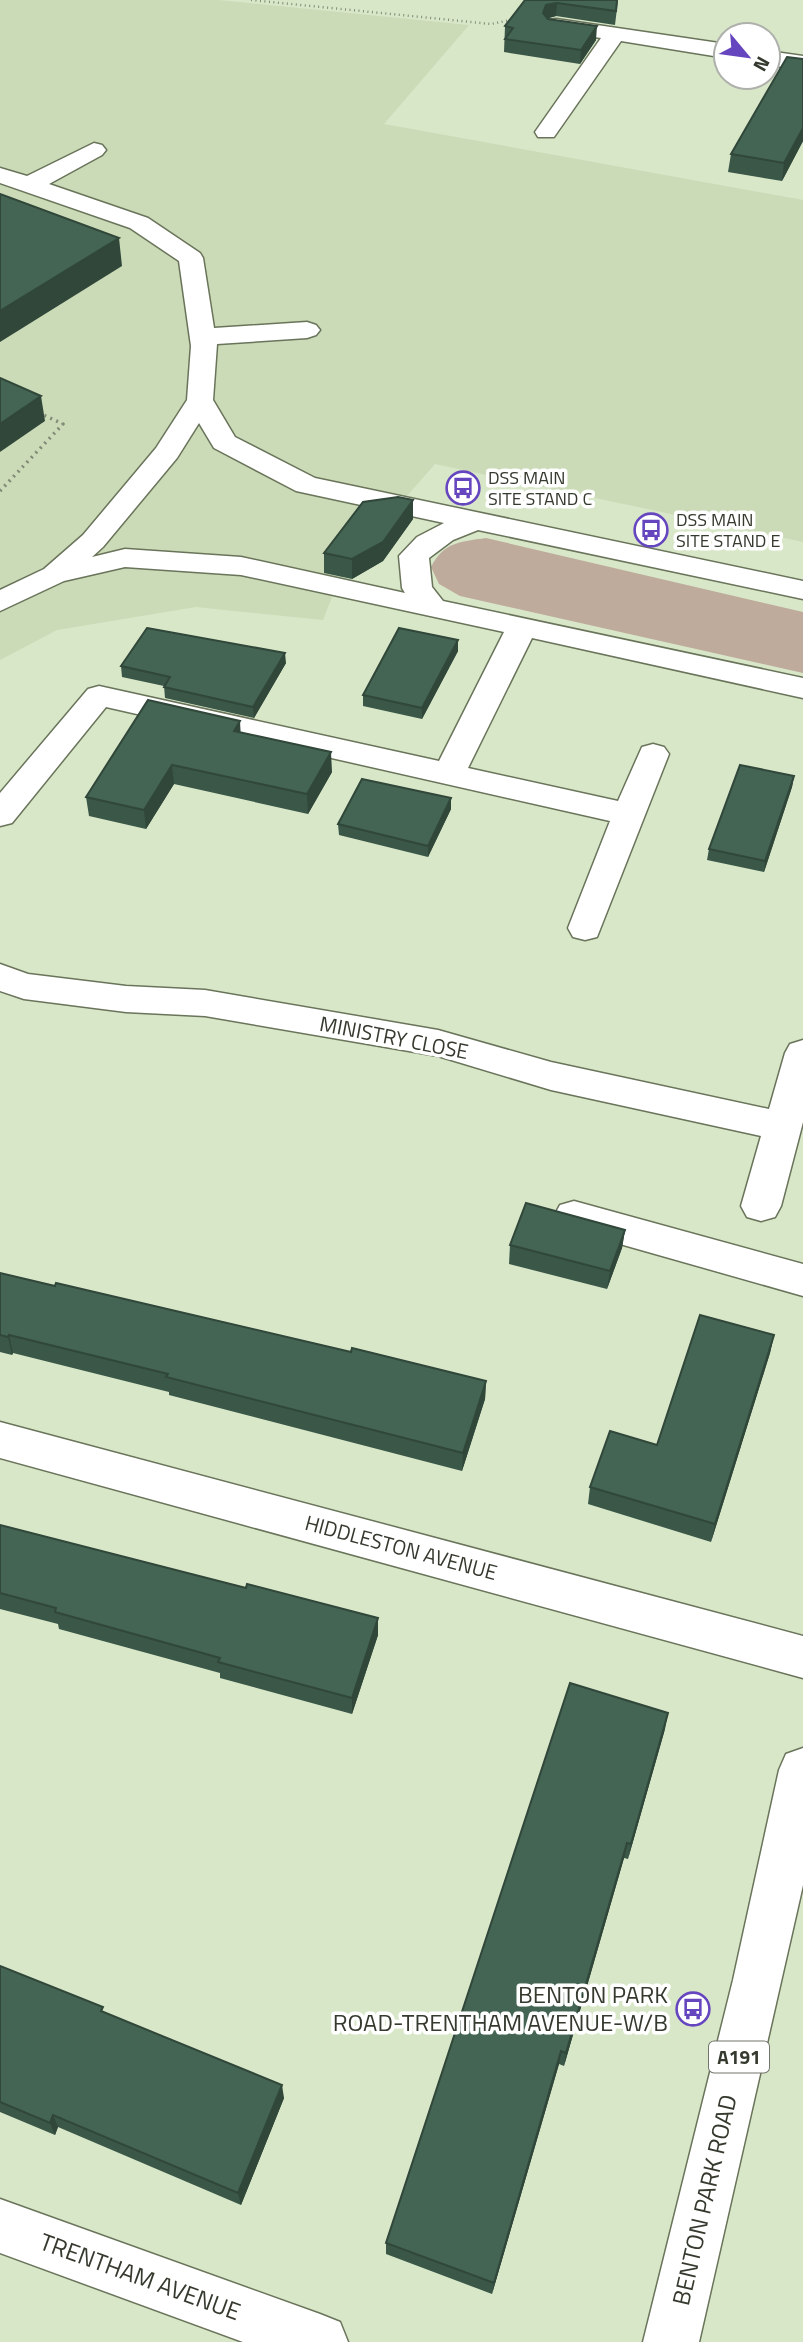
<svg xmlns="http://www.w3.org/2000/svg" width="803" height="2342" viewBox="0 0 803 2342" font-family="'Titillium Web',sans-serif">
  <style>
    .built { fill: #cbdab7 }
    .green { fill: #beab9b }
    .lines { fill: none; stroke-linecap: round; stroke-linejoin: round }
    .minor-casing { stroke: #69745a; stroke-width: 3 }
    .major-casing { stroke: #69745a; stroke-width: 3 }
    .path-far1 { stroke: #818a76; stroke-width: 2.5; stroke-dasharray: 1 3.5; stroke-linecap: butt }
    .path { stroke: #818a76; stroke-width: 3.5; stroke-dasharray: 2 4.5; stroke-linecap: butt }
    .minor { fill: #fff; fill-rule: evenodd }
    .major { fill: #fff; fill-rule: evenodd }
    .wall { fill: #3a5747 }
    .shaded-wall { fill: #30473a }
    .building { fill: #446553; stroke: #30473a; stroke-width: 2 }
    .labels { text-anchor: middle; stroke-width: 7; stroke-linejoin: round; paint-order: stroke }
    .far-poi-label { font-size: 18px; fill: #353a2f; stroke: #fff; text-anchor: start }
    .shield { fill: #fff; stroke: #72756d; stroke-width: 2 }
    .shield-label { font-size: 19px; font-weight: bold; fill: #353a2f }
    .street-label { font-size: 21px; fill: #353a2f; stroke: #fff }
    .near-poi-label { font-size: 24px; fill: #353a2f; stroke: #fff; text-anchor: end }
    .near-street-label { font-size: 24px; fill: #353a2f; stroke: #fff }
  </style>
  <rect width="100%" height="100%" fill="#d9e7c9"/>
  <path class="built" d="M0,0H219L469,25L384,124L803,200V542L435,464L399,505L336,587L323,620L196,607L57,630L0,660Z"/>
  <path class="green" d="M486,538L803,612V673L460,596L439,584L431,567C444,542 459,542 486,538Z"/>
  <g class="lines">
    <defs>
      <g id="minor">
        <path d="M556,19L726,44V58L621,41L554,137H538L535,132L601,38L548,30L545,25L548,20Z"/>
        <path d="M768,51L803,56V70L768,65Z"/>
        <path d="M94,143L102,145L106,150L102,155L49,184L148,218L200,253L203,258L214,328L307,322L316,325L320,330L316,335L307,338L217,344L213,400L235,437L315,478L803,581V599L478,530L453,540L429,558L432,587L443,601L803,678V698L532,638L468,768L618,801L642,747L653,744L664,747L669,754L597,937L585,940L573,937L568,928L610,821L106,707L12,823L0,826V793L88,689L99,686L439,761L504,632L241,575L125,567L64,581L0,611V590L44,569L83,535L156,448L187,400L191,346L179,261L130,228L0,183V168L27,176ZM199,423L214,448L296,491L444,523L417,537L399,556L402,588L405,593L241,557L125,549L92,557L103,547L177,458Z"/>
        <path d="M0,964L28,974L126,986L205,990L438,1030L551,1062L769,1109L785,1053L790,1044L803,1040V1122L781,1206L775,1217L761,1221L747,1217L741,1206L761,1136L551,1090L438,1056L205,1016L126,1012L24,999L0,991Z"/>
        <path d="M574,1201L803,1264V1296L560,1227L554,1216L560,1205Z"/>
        <path d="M0,1422L803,1636V1678L0,1458Z"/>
        <path d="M0,2199L320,2314L340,2322L348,2342H243L0,2253Z"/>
      </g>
      <path id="major" d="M803,1748V1885L699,2342H643L733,1980L779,1770L786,1754Z"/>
    </defs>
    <use href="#minor" class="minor-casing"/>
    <use href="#major" class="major-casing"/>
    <path class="path-far1" d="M251,0L491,24L511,20"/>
    <path class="path" d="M0,491L63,424L39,413"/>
    <use href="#minor" class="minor"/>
    <use href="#major" class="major"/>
  </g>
  <g class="wall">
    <path d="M525,0H618L615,25L556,16L548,18L596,40L580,64L504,52L505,26Z"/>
    <path d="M803,59V141L782,181L728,172L731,154Z"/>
    <path d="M413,519L383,561L352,579L324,573V553Z"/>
    <path d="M458,640V651L422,719L363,706V695Z"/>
    <path d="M286,663L254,718L165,698L164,686L122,677L121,666Z"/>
    <path d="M240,733L332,772L308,814L174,784L146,829L89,816L86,797Z"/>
    <path d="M794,776L792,787L764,872L707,860L709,849Z"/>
    <path d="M451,798V809L428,857L339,835L338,824Z"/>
    <path d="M625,1230L622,1248L607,1289L509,1264L510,1245Z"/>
    <path d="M0,1273L55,1286L351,1352L486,1381L485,1399L462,1471L169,1395V1392L13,1353L12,1355L0,1352Z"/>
    <path d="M774,1335L770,1353L711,1542L588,1504L590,1487L657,1445Z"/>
    <path d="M0,1525L378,1635L352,1714L220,1678V1673L59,1629L58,1624L0,1609Z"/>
    <path d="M665,1729L628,1859L624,1858L564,2066L559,2064L492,2294L386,2254V2243Z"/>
    <path d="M0,1966L105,2013L284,2098L241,2205L58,2127L55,2135L0,2112Z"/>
  </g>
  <g class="shaded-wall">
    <path d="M557,3L556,16L546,19L543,13L546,5Z"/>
    <path d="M597,26L596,40L580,64L581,50Z"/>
    <path d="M803,128V141L782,181L784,163Z"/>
    <path d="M119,238L122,266L0,342V311Z"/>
    <path d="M41,396L45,421L0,452V424Z"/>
    <path d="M413,500V519L383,561L352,579V559Z"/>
    <path d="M458,640V651L422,719V708Z"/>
    <path d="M285,653L286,663L254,718L253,707Z"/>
    <path d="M240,721L241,740L234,731Z"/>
    <path d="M331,752L332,772L308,814L307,794Z"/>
    <path d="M172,765L174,784L146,829L144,810Z"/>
    <path d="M794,776L792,787L764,872L765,861Z"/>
    <path d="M451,798V809L428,857V846Z"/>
    <path d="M625,1230L622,1248L607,1289L610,1271Z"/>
    <path d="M9,1335L13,1353L12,1355L8,1337Z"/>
    <path d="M774,1335L770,1353L711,1542L715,1524Z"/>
    <path d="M486,1381L485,1399L462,1471L463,1453Z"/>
    <path d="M378,1618V1635L352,1714V1698Z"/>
    <path d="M668,1713L665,1729L628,1859L631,1844Z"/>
    <path d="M627,1843L624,1858L564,2066L566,2053Z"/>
    <path d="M561,2051L559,2064L492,2294L494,2283Z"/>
    <path d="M282,2085L284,2098L241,2205L238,2193Z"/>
    <path d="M53,2115L58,2127L55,2135L50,2123Z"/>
  </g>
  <g class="building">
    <path d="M525,0H617L616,11L557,3L546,5L543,13L548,19L597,26L581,50L505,39L513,28L505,26Z"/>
    <path d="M787,57L803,59V128L784,163L731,154Z"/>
    <path d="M0,194L119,238L0,311Z"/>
    <path d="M0,378L41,396L0,424Z"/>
    <path d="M398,497L413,500L383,542L352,559L324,553L363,502Z"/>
    <path d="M147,628L285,653L253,707L164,687L170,677L121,666Z"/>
    <path d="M399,628L458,640L422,708L363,695Z"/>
    <path d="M148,700L240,721L234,731L331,752L307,794L172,765L144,810L86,797Z"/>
    <path d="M740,765L794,776L765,861L709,849Z"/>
    <path d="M362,779L451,798L428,846L338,824Z"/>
    <path d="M526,1203L625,1230L610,1271L510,1245Z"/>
    <path d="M0,1273L55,1286L56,1283L351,1352L352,1348L486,1381L463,1453L166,1377L168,1374L9,1335L8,1337L0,1335Z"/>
    <path d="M700,1315L774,1335L715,1524L590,1487L610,1431L657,1445Z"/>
    <path d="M0,1525L246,1588L247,1584L378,1618L352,1698L218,1662L220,1658L55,1612L56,1608L0,1593Z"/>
    <path d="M570,1683L668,1713L631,1844L627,1843L566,2053L561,2051L494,2283L386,2243Z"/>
    <path d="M0,1966L103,2007L101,2011L282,2085L238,2193L53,2115L50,2123L0,2102Z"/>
  </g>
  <defs>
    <symbol id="bus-ring" viewBox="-11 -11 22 22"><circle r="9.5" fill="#fff" stroke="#6646bf" stroke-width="1.5"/><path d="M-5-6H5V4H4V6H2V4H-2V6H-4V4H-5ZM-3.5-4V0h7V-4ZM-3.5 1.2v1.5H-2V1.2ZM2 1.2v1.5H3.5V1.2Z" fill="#6646bf"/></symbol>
  </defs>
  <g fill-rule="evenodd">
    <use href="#bus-ring" x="444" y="469" width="38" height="38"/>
    <use href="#bus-ring" x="632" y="511" width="38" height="38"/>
    <use href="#bus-ring" x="674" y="1990" width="38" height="38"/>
  </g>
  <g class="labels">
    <g class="far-poi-label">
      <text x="488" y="484">DSS MAIN<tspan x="488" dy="21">SITE STAND C</tspan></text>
      <text x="676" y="526">DSS MAIN<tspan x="676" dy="21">SITE STAND E</tspan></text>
    </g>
    <rect class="shield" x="709" y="2041.5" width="60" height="31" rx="5"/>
    <g class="shield-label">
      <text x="739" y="2064">A191</text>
    </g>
    <g class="street-label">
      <text transform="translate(394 1038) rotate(11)" y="7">MINISTRY CLOSE</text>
      <text transform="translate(401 1548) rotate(15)" y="7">HIDDLESTON AVENUE</text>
    </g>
    <g class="near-poi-label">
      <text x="668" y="2003">BENTON PARK<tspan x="668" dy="28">ROAD-TRENTHAM AVENUE-W/B</tspan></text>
    </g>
    <g class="near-street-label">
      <text transform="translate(705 2200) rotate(-77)" y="8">BENTON PARK ROAD</text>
      <text transform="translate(140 2277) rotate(20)" y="8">TRENTHAM AVENUE</text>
    </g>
  </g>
  <g transform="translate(747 56) rotate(119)"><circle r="33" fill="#ffffff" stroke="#aeb0ac" stroke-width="2"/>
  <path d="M0-5L12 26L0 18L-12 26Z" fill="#6646bf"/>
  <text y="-10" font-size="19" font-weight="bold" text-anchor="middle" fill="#353a2f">N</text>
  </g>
</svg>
